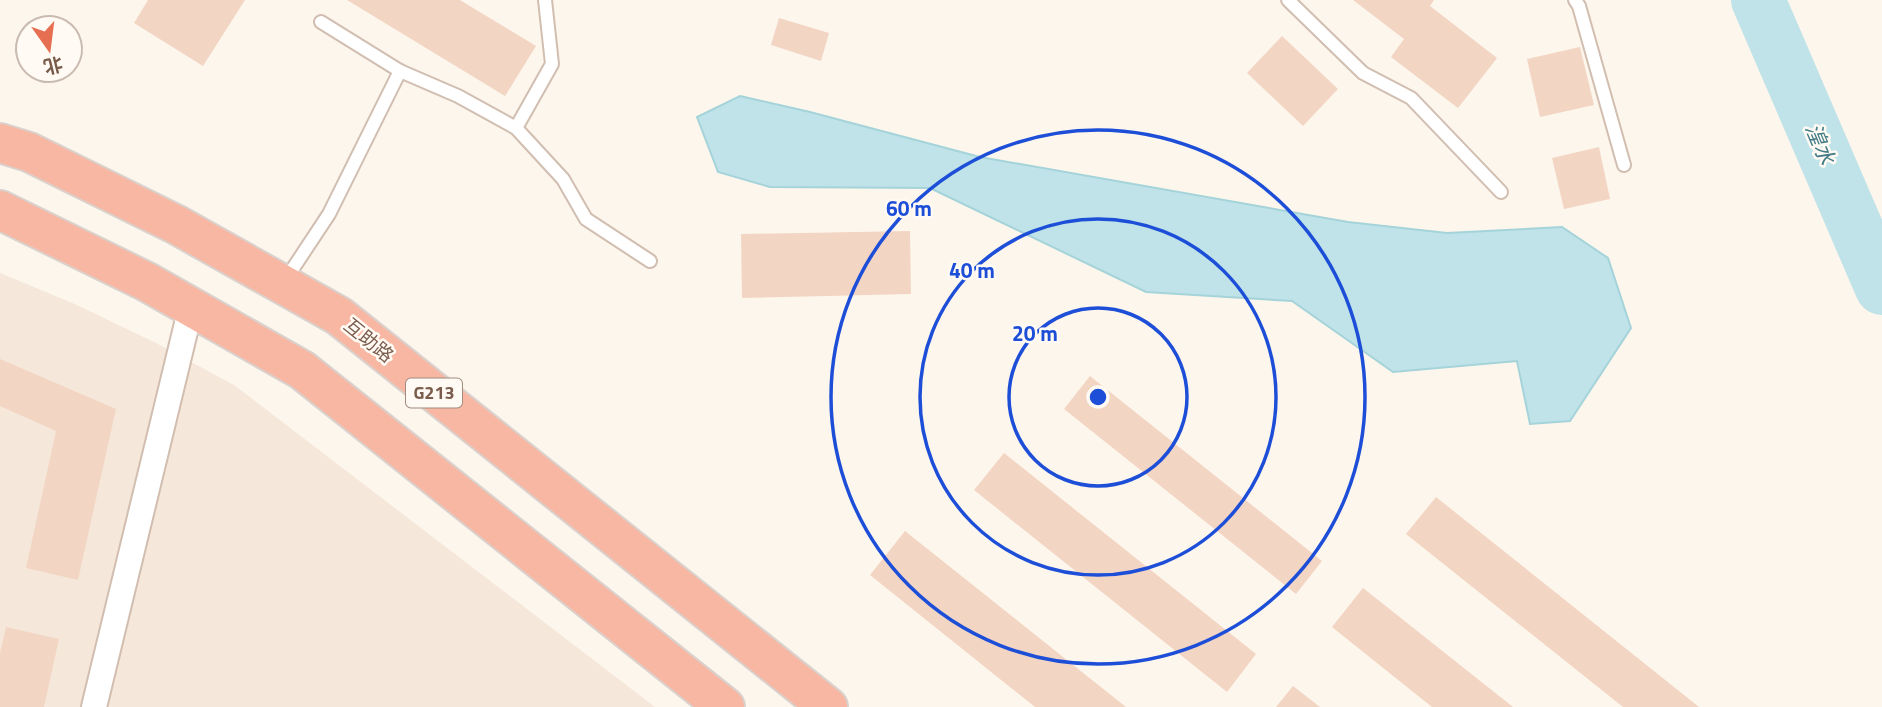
<svg xmlns="http://www.w3.org/2000/svg" width="1882" height="707" viewBox="0 0 1882 707" font-family="'Titillium Web','Noto Sans SC',sans-serif">
  <style>
    .residential { fill: #f5e8da }
    .water { fill: #bfe3e8; stroke: #a5d3da; stroke-width: 2 }
    .lines { fill: none; stroke-linecap: round; stroke-linejoin: round }
    .river { stroke: #bfe3e8; stroke-width: 54 }
    .building { fill: #f3d5c3 }
    .lane-casing { stroke: #d1beb0; stroke-width: 16 }
    .street-casing { stroke: #d1beb0; stroke-width: 28 }
    .highway-casing { stroke: #dad1cd; stroke-width: 42 }
    .lane { stroke: #fff; stroke-width: 12 }
    .street { stroke: #fff; stroke-width: 24 }
    .highway { stroke: #f7b7a3; stroke-width: 38 }
    .ring { fill: none; stroke: #1d4ed8; stroke-width: 3.5 }
    .labels { text-anchor: middle; stroke-width: 5; stroke-linejoin: round; paint-order: stroke }
    .shield { fill: #fffaf3; stroke: #a28b7f; stroke-width: 2 }
    .shield-label { font-size: 18px; font-weight: bold; fill: #7a5c4d }
    .street-label { font-size: 19px; fill: #7a5c4d; stroke: #fffaf3 }
    .water-label { font-size: 21px; font-style: italic; fill: #437c86; stroke: #fffaf3 }
    .centre { fill: #1d4ed8; stroke: #fffaf3; stroke-width: 3.5 }
    .ring-label { font-size: 21px; text-anchor: middle; font-weight: bold; fill: #1d4ed8; stroke: #fffaf3; stroke-width: 5; stroke-linejoin: round; paint-order: stroke }
  </style>
  <rect width="100%" height="100%" fill="#fdf6ec"/>
  <path class="residential" d="M0,273L77,305L156,343L234,385L655,707H0Z"/>
  <path class="water" d="M740,96L810,112L980,157L1348,222L1447,233L1562,227L1608,258L1631,328L1570,421L1530,424L1517,361L1393,372L1292,301L1146,292L930,188L770,187L718,172L697,117Z"/>
  <g class="lines">
    <path class="river" d="M1758,0L1882,288"/>
  </g>
  <g class="building">
    <path d="M148,0H245L203,66L134,23Z"/>
    <path d="M347,0H460L536,46L505,96Z"/>
    <path d="M1353,0H1434L1430,6L1497,58L1458,108L1391,57L1404,39Z"/>
    <path d="M779,18L829,33L821,61L771,45Z"/>
    <path d="M1282,36L1338,89L1303,126L1247,73Z"/>
    <path d="M1580,47L1594,105L1540,117L1527,59Z"/>
    <path d="M1599,147L1610,199L1564,209L1552,158Z"/>
    <path d="M910,231L911,294L742,298L741,234Z"/>
    <path d="M0,359L116,409L78,580L26,568L56,431L0,406Z"/>
    <path d="M1090,376L1322,561L1296,594L1064,409Z"/>
    <path d="M1004,453L1256,654L1227,692L974,490Z"/>
    <path d="M1436,497L1699,707H1623L1406,534Z"/>
    <path d="M905,531L1126,707H1035L870,575Z"/>
    <path d="M1363,588L1513,707H1432L1332,627Z"/>
    <path d="M6,627L59,639L44,707H0V653Z"/>
    <path d="M1293,686L1320,707H1276Z"/>
  </g>
  <g class="lines">
    <defs>
      <g id="lane">
        <path d="M1288,0L1363,73L1411,98L1501,192"/>
        <path d="M1575,0L1579,6L1624,165"/>
        <path d="M321,22L400,71L458,96L516,128L563,179L586,219L650,261"/>
        <path d="M516,128L552,64L545,0"/>
        <path d="M284,282L329,214L400,71"/>
      </g>
      <path id="street" d="M94,707L191,307"/>
      <g id="highway">
        <path d="M0,143L29,152L177,225L339,316L828,707"/>
        <path d="M0,210L147,282L302,370L725,707"/>
      </g>
    </defs>
    <use href="#lane" class="lane-casing"/>
    <use href="#street" class="street-casing"/>
    <use href="#highway" class="highway-casing"/>
    <use href="#lane" class="lane"/>
    <use href="#street" class="street"/>
    <use href="#highway" class="highway"/>
  </g>
  <g class="ring">
    <circle cx="1098" cy="397" r="89"/>
    <circle cx="1098" cy="397" r="178"/>
    <circle cx="1098" cy="397" r="267"/>
  </g>
  <g class="labels">
    <rect class="shield" x="406" y="378.5" width="56" height="29" rx="5"/>
    <g class="shield-label">
      <text x="434" y="399">G213</text>
    </g>
    <g class="street-label">
      <text transform="translate(369 340) rotate(39)" y="7">互助路</text>
    </g>
    <g class="water-label">
      <text transform="translate(1820 144) rotate(67)" y="7">湟水</text>
    </g>
  </g>
  <circle cx="1098" cy="397" r="10" class="centre"/>
  <g class="ring-label">
    <text x="909" y="216">60 m</text>
    <text x="972" y="278">40 m</text>
    <text x="1035" y="341">20 m</text>
  </g>
  <g transform="translate(49 49) rotate(166)"><circle r="33" fill="#fffaf3" stroke="#cabbb1" stroke-width="2"/>
  <path d="M0-5L12 26L0 18L-12 26Z" fill="#e76f51"/>
  <text y="-10" font-size="19" font-weight="bold" text-anchor="middle" fill="#7a5c4d">北</text>
  </g>
</svg>
